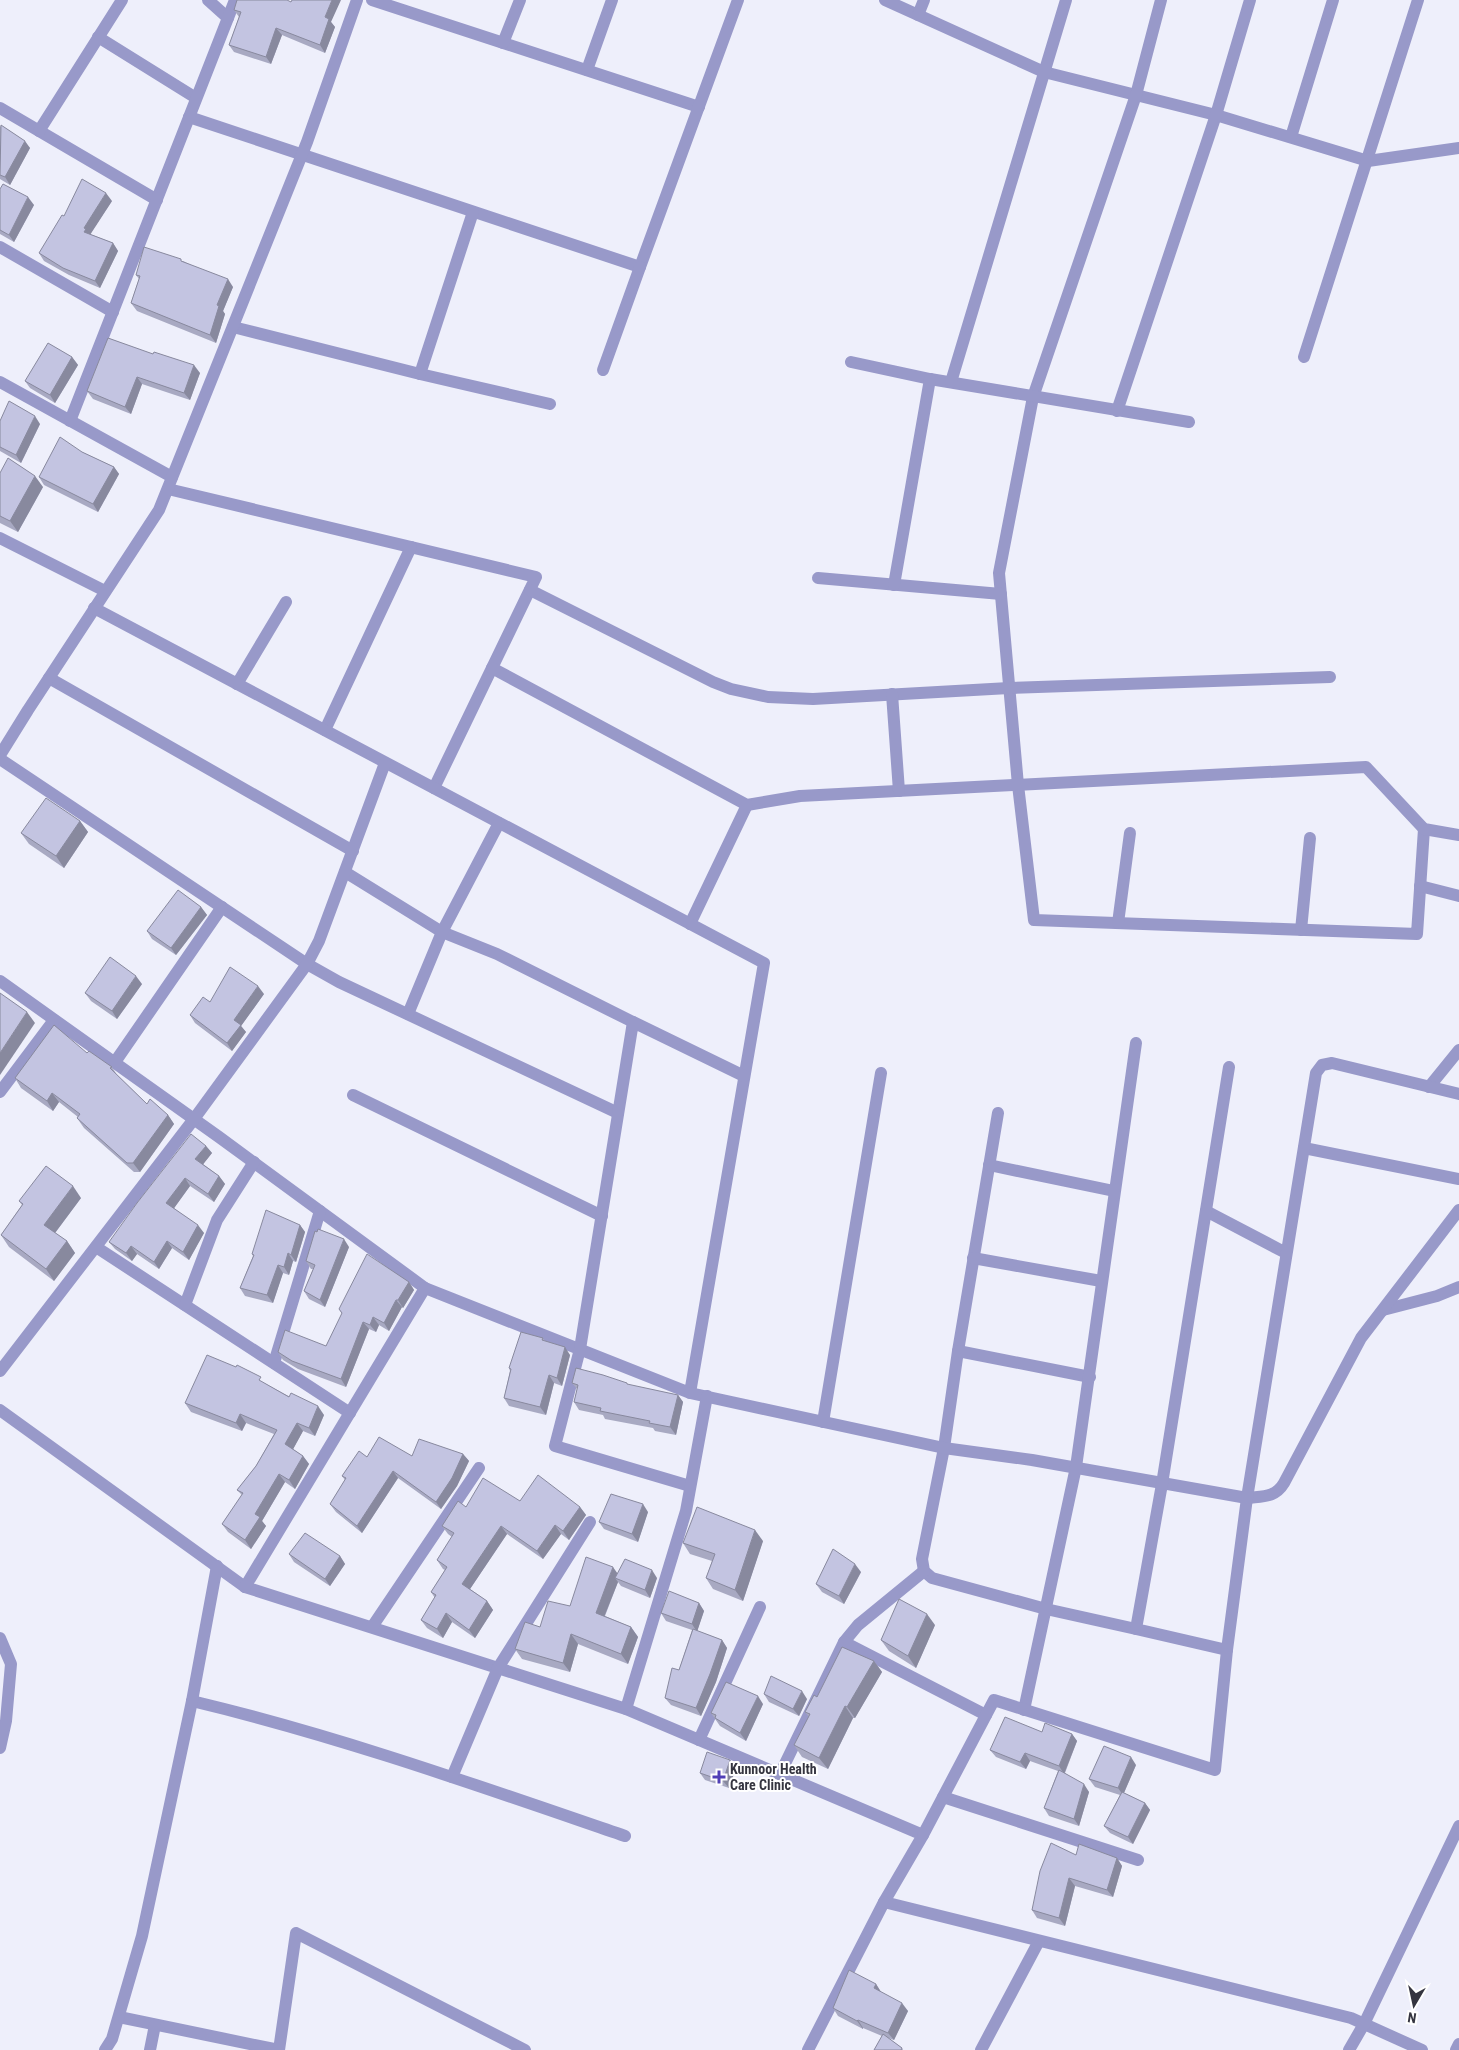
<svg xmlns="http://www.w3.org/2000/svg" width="1459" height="2050" viewBox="0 0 1459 2050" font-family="'Roboto Condensed',sans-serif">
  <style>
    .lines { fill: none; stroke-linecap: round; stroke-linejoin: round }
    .minor { stroke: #9899c9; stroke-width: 12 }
    .wall { fill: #a8a9c2 }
    .shaded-wall { fill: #88899e }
    .building { fill: #c3c4e1; stroke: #88899e }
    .poi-dot { fill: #503fb6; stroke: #fff; stroke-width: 2 }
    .labels { text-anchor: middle; stroke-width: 4; stroke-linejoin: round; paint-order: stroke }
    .poi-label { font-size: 14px; font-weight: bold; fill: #353540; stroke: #fff; text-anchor: start }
  </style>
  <rect width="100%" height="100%" fill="#eeeffb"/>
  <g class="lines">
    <g class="minor">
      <path d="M208,0L228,18"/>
      <path d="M372,0L699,107"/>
      <path d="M885,0L1044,72L1216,115L1368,161L1459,148"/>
      <path d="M1161,0L1136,95L1033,397L999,573L1018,785L1034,920L1417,934L1424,829"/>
      <path d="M918,15L924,0"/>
      <path d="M98,37L196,98"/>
      <path d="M503,43L520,0"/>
      <path d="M587,70L612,0"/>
      <path d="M0,108L157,200"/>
      <path d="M189,117L640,267L738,0"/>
      <path d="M39,131L122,0"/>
      <path d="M1291,137L1333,0"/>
      <path d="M0,247L113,312"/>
      <path d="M233,327L420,374L550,404"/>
      <path d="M1304,357L1418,0"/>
      <path d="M851,362L930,379L1189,422"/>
      <path d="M603,370L640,267"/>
      <path d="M420,374L473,212"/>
      <path d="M0,382L172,477"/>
      <path d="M951,382L1066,0"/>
      <path d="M1117,411L1216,115L1250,0"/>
      <path d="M70,421L235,0"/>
      <path d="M168,489L536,577L434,788"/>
      <path d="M0,538L105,591"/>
      <path d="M818,578L1001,594"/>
      <path d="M894,585L930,379"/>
      <path d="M530,590L713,682L731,689L768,697L813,699L1009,688L1330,677"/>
      <path d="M492,668L747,805L800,796L1366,767L1424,829L1459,835"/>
      <path d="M49,678L353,851"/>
      <path d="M237,684L286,602"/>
      <path d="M892,694L899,791"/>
      <path d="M325,730L411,547"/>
      <path d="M0,755L28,710L159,510L307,142L357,0"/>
      <path d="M0,759L307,964L339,982L618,1113"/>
      <path d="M345,872L442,932L497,954L633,1022"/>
      <path d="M1420,886L1459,896"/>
      <path d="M1118,923L1130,833"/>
      <path d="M690,924L747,805"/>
      <path d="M1301,930L1310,838"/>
      <path d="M0,981L219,1137L425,1288L690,1393L764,963L94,608"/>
      <path d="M408,1014L442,932L499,823"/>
      <path d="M115,1062L222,907"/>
      <path d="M1429,1087L1459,1050"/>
      <path d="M0,1092L54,1020"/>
      <path d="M353,1095L602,1216"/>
      <path d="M998,1113L958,1351L944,1448L922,1559L924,1571L932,1578L1046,1609L1136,1629"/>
      <path d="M1304,1148L1459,1179"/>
      <path d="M989,1165L1114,1191"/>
      <path d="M1206,1211L1286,1253"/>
      <path d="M96,1247L350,1413"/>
      <path d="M973,1258L1101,1281"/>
      <path d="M185,1305L217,1220L254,1162"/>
      <path d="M1383,1310L1437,1296L1459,1287"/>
      <path d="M958,1351L1090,1377"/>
      <path d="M274,1363L320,1211"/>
      <path d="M0,1371L194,1119L307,964L319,941L385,763"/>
      <path d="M690,1393L944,1448L1032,1460L1247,1498C1263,1496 1275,1498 1284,1483L1361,1338L1459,1210"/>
      <path d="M0,1410L245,1587L626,1709L923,1835L884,1902L1351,2018L1422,2050"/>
      <path d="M823,1422L881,1073"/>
      <path d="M690,1486L555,1446L580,1349L633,1022L744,1076"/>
      <path d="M245,1587L425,1288"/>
      <path d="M372,1627L479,1468"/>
      <path d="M0,1638L11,1664L6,1721L0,1748"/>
      <path d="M844,1642L858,1625L924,1571"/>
      <path d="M1227,1650L1136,1629L1162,1484L1229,1067"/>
      <path d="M192,1701C339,1736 482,1787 625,1836"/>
      <path d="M626,1709L686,1511L707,1396"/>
      <path d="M1024,1710L1076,1467L1136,1043"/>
      <path d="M699,1740L760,1607"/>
      <path d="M780,1774L844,1642L986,1715"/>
      <path d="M452,1777L498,1668L590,1522"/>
      <path d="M943,1797L1138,1860"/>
      <path d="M923,1835L994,1700L1215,1770L1227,1650L1247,1498L1316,1073L1322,1065L1332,1063L1459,1094"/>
      <path d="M119,2017L279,2050"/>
      <path d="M105,2050L112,2039L142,1936L192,1701L217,1566"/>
      <path d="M150,2050L155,2025"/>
      <path d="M279,2050L296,1933L525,2050"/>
      <path d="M808,2050L884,1902"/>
      <path d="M981,2050L1039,1941"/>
      <path d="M1349,2050L1364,2024L1459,1826"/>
      <path d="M1456,2050L1459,2044"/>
    </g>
  </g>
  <g class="wall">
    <path d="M234,10L331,22L335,27L325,53L282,35L271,64L234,52L229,45L239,17Z"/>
    <path d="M0,126L30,148L10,185L0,179Z"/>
    <path d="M0,189L34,205L14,242L0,234Z"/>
    <path d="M112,201L90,234L113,243L118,251L100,288L69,275L44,261L39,253L64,216Z"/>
    <path d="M183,261L233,287L223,311L225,314L216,343L137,311L131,303L139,279L136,275Z"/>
    <path d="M108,338L200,373L190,400L142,384L131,414L93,399L87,391Z"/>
    <path d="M72,357L78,365L55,403L30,388L25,381Z"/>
    <path d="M0,421L40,424L21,463L0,451Z"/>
    <path d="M82,452L114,467L119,474L98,512L44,485L39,477Z"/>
    <path d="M0,473L43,487L18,532L0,523Z"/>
    <path d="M80,821L88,832L64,868L29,844L21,833Z"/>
    <path d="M201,907L207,915L176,955L152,939L147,931Z"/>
    <path d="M142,984L117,1019L91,1001L85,993Z"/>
    <path d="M264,994L241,1026L246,1032L232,1051L195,1023L190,1015L210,1002Z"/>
    <path d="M87,1053L112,1067L117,1075L147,1104L168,1115L174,1124L140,1172H134L84,1128L77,1118L78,1117L59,1102L53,1111L21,1088L15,1078Z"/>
    <path d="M206,1146L212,1153L203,1164L219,1176L225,1184L214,1202L190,1186L174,1208L204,1233L189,1260L172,1248L159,1269L137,1254L132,1261L115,1249L109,1242Z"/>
    <path d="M81,1198L55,1233L67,1241L75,1253L54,1281L9,1247L1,1235L22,1205L19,1201Z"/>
    <path d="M300,1225L305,1232L296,1262L293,1261L289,1275L283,1273L273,1303L245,1296L240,1288L253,1256L252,1254Z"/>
    <path d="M349,1247L325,1307L309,1299L304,1291L313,1269H311L306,1261Z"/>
    <path d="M409,1282L414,1290L403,1308L402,1307L389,1331L379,1325L376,1332L369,1329L346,1387L298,1369L283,1360L278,1352L326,1346L342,1314L339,1309Z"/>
    <path d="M543,1338L545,1341L570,1355L562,1386L554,1383L546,1415L509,1406L504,1398L510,1371L509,1368Z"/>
    <path d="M264,1383L324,1415L315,1436L303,1431L293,1449L303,1456L309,1464L295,1489L285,1482L262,1521L266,1526L251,1549L228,1532L222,1524L242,1495L237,1490L256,1466L274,1434L246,1423L242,1431L191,1412L185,1403Z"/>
    <path d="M572,1383L628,1385L678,1395L683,1402L676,1435L655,1431L653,1428L605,1419L603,1415L579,1410L574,1402L577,1389Z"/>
    <path d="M463,1454L469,1461L457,1486L441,1509L398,1478L362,1533L336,1512L330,1504L345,1480L342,1476L367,1457L412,1456Z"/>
    <path d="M520,1501L580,1507L586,1515L569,1540L561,1534L543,1559L507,1534L470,1589L487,1601L493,1610L475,1638L452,1622L443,1638L427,1628L421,1620L435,1598L431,1592L445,1570L443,1569L437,1560L452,1537L448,1534L442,1526Z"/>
    <path d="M648,1512L638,1542L604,1529L599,1522Z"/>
    <path d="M763,1541L743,1601L713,1589L706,1578L712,1561L690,1554L683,1543Z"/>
    <path d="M289,1554L340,1556L345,1564L330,1586L294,1562Z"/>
    <path d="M861,1572L844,1604L822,1592L816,1584Z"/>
    <path d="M618,1574L657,1578L650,1598L621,1586L618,1582L605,1616L631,1627L638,1637L628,1664L578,1644L570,1672L522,1659L515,1649L540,1627Z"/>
    <path d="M699,1603L704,1611L697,1631L722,1640L727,1648L716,1682L701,1716L671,1705L665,1698L679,1670L692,1630L666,1621L661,1613Z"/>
    <path d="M935,1625L916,1668L889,1651L881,1640Z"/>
    <path d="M874,1661L882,1672L855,1718H853L828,1769L802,1757L794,1745L809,1717L805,1712L817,1697Z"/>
    <path d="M764,1694L807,1699L799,1716L769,1702Z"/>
    <path d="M763,1704L746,1741L720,1726L711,1713Z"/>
    <path d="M1042,1732L1072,1734L1077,1741L1065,1773L1089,1792L1079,1826L1049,1816L1044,1808L1058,1771L1030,1761L1026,1769L996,1757L990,1750Z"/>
    <path d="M730,1760L736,1768L729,1788L705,1780L700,1773Z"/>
    <path d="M1136,1765L1124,1793L1145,1803L1150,1810L1133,1844L1110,1833L1104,1826L1120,1795L1095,1787L1089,1779Z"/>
    <path d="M1076,1855L1117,1858L1122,1866L1113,1897L1075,1886L1065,1926L1037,1918L1032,1910Z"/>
    <path d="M876,1984L881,1992L908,2011L894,2040L888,2038L902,2048L903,2050H874L882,2036L863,2028V2029L838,2016L833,2008Z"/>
  </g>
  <g class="shaded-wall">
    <path d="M332,0H341L331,22L335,27L325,53L320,45L325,17Z"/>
    <path d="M276,28L282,35L271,64L266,57Z"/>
    <path d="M25,141L30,148L10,185L5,177Z"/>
    <path d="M106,193L112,201L90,235L84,232V228Z"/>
    <path d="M28,197L34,205L14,242L9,235Z"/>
    <path d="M113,243L118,251L100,288L95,281Z"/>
    <path d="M228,279L233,287L223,311L225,314L216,343L210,335L217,305Z"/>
    <path d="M72,357L78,365L55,403L50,395Z"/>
    <path d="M194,365L200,373L190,400L184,393Z"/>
    <path d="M137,377L142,384L131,414L125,407Z"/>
    <path d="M35,416L40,424L21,463L16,455Z"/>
    <path d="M114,467L119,474L98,512L93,504Z"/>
    <path d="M35,476L43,487L18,532L10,521Z"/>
    <path d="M80,821L88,832L64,868L56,856Z"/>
    <path d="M201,907L207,915L176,955L171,948Z"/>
    <path d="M136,976L142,984L117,1019L112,1011Z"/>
    <path d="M258,986L264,994L241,1026L246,1032L232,1051L227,1043L234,1020Z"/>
    <path d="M27,1012L35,1023L0,1075V1053Z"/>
    <path d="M52,1093L59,1102L53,1111L47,1101Z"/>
    <path d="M168,1115L174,1124L140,1172L133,1163Z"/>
    <path d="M206,1146L212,1153L201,1167L195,1159Z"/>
    <path d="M219,1176L225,1184L214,1202L208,1194Z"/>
    <path d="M185,1178L190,1186L172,1211L166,1203Z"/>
    <path d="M73,1186L81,1198L52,1237L44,1225Z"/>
    <path d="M198,1225L204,1233L189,1260L183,1252Z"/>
    <path d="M300,1225L305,1232L296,1262L291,1255Z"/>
    <path d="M344,1239L349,1247L325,1307L320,1300Z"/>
    <path d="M67,1241L75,1253L54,1281L46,1269Z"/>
    <path d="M167,1241L172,1248L159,1269L154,1262Z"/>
    <path d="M131,1246L137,1254L132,1261L126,1253Z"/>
    <path d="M288,1253L293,1261L289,1275L284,1267Z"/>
    <path d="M278,1265L283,1273L273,1303L267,1295Z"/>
    <path d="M409,1282L414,1290L403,1308L398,1300Z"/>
    <path d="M396,1300L402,1307L389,1331L384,1323Z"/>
    <path d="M373,1317L379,1325L376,1332L370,1325Z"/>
    <path d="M363,1322L369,1329L346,1387L341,1379Z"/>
    <path d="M565,1347L570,1355L562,1386L557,1378Z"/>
    <path d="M549,1375L554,1383L546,1415L540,1407Z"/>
    <path d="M678,1395L683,1402L676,1435L670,1427Z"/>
    <path d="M318,1406L324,1415L315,1436L309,1428Z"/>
    <path d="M240,1414L246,1423L242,1431L236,1423Z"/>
    <path d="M297,1423L303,1431L291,1453L285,1444Z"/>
    <path d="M463,1454L469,1461L457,1486L441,1509L436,1502Z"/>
    <path d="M303,1456L309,1464L295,1489L289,1480Z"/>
    <path d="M393,1471L398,1478L362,1533L357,1526Z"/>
    <path d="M279,1474L285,1482L262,1521L266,1526L251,1549L245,1540L255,1514Z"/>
    <path d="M643,1504L648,1512L638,1542L632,1534Z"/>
    <path d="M580,1507L586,1515L569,1540L563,1531Z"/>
    <path d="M555,1525L561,1534L543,1559L537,1551Z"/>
    <path d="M501,1526L507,1534L468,1592L462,1584Z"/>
    <path d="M755,1530L763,1541L743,1601L735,1590Z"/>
    <path d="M340,1556L345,1564L330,1586L325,1579Z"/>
    <path d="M855,1564L861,1572L844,1604L839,1596Z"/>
    <path d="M613,1567L620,1577L615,1578L618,1582L602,1622L596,1613Z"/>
    <path d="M652,1570L657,1578L650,1598L645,1590Z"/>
    <path d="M487,1601L493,1610L475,1638L469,1630Z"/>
    <path d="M699,1603L704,1611L697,1632L692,1624Z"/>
    <path d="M446,1613L452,1622L443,1638L437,1629Z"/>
    <path d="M927,1614L935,1625L916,1668L908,1656Z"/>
    <path d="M631,1627L638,1637L628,1664L621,1654Z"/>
    <path d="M571,1634L578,1644L570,1672L563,1663Z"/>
    <path d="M722,1640L727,1648L716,1682L701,1716L696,1708Z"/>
    <path d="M874,1661L882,1672L855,1718L847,1707Z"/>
    <path d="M802,1691L807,1699L799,1716L793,1709Z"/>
    <path d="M758,1696L763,1704L746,1741L740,1733Z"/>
    <path d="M845,1706L853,1718L828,1769L819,1758Z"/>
    <path d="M1072,1734L1077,1741L1064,1774L1059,1766Z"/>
    <path d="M1025,1753L1030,1761L1026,1769L1020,1762Z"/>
    <path d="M1131,1757L1136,1765L1123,1795L1118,1788Z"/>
    <path d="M730,1760L736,1768L729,1788L723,1781Z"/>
    <path d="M1084,1784L1089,1792L1079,1826L1074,1819Z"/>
    <path d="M1145,1803L1150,1810L1133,1844L1128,1837Z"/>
    <path d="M1117,1858L1122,1866L1113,1897L1107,1890Z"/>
    <path d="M1069,1878L1075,1886L1065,1926L1059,1918Z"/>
    <path d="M876,1984L881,1992L879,1996L874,1988Z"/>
    <path d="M902,2003L908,2011L894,2040L888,2033Z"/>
    <path d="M858,2020L863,2028V2029L857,2021Z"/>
  </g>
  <g class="building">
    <path d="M237,0H287L291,2L292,0H332L325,17L329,19L320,45L276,28L266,57L229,45L241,12L234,10Z"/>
    <path d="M1,125L25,141L5,177L0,175Z"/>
    <path d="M82,179L106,193L84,228L86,229L84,232L113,243L95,281L63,268L39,253L62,215L64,216Z"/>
    <path d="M3,184L28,197L9,235L0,230V189Z"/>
    <path d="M144,247L181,259V261L228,279L217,305L219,306L210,335L131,303L140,276L136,275Z"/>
    <path d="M108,338L153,354L154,352L194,365L184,393L137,377L125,407L87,391Z"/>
    <path d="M48,343L72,357L50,395L25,381Z"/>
    <path d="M9,401L35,416L16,455L0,447V421Z"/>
    <path d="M60,437L82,452L114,467L93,504L39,477Z"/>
    <path d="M8,458L35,476L10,521L0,516V473Z"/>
    <path d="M46,798L80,821L56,856L21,833Z"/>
    <path d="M178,890L201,907L171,948L147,931Z"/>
    <path d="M110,957L136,976L112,1011L85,993Z"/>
    <path d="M230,967L258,986L234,1020L241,1025L227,1043L190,1015L203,997L210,1002Z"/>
    <path d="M0,993L27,1012L0,1053Z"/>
    <path d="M54,1025L87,1053L89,1051L112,1067L110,1068L147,1104L150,1099L168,1115L133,1163H127L77,1118L80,1114L52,1093L47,1101L15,1078Z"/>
    <path d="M191,1134L206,1146L195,1159L219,1176L208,1194L185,1178L166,1203L198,1225L183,1252L167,1241L154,1262L131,1246L126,1253L109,1242L137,1203Z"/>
    <path d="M46,1166L73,1186L44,1225L67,1241L46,1269L1,1235L23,1204L19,1201Z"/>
    <path d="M266,1210L300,1225L291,1255L288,1253L284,1267L278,1265L267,1295L240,1288L254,1255L252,1254Z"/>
    <path d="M318,1229L344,1239L320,1300L304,1291L315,1265L306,1261L315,1231L317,1232Z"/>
    <path d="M367,1254L409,1282L398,1300H396L384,1323L373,1317L370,1325L363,1322L341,1379L292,1361L278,1352L285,1330L326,1346L342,1313L339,1309Z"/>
    <path d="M521,1332L543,1338L542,1340L565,1347L557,1378L549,1375L540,1407L504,1398L511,1369L509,1368Z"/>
    <path d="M207,1355L236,1367L237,1365L261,1377L259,1380L289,1397L291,1393L318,1406L309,1428L297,1423L285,1444L303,1456L289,1480L279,1474L255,1514L260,1517L245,1540L222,1524L243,1493L237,1490L256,1466L277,1430L240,1414L236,1423L185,1403Z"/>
    <path d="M576,1368L603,1375L627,1383V1384L678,1395L670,1427L649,1423L650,1421L600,1411L601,1408L574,1402L578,1385L572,1383Z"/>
    <path d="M379,1437L412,1456L419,1439L463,1454L452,1478L436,1502L393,1471L357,1526L330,1504L346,1478L342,1476L359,1451L367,1457Z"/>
    <path d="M538,1475L580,1507L563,1531L555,1525L537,1551L501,1526L462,1584L487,1601L469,1630L446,1613L437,1629L421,1620L436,1595L431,1592L447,1567L437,1560L454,1533L442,1526L458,1501L466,1507L483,1478L520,1501Z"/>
    <path d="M611,1494L643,1504L632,1534L599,1522Z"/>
    <path d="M697,1507L755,1530L735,1590L706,1578L715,1554L683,1543Z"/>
    <path d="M305,1533L340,1556L325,1579L289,1554Z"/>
    <path d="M833,1549L855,1564L839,1596L816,1584Z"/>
    <path d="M586,1557L613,1567L596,1613L631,1627L621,1654L571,1634L563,1663L515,1649L525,1622L540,1627L548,1601L570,1606Z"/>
    <path d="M625,1559L652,1570L645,1590L615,1578Z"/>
    <path d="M669,1591L699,1603L692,1624L661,1613Z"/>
    <path d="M899,1599L927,1614L908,1656L881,1640Z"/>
    <path d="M693,1629L722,1640L710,1674L696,1708L665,1698L672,1668L679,1670Z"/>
    <path d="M842,1647L874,1661L847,1707L845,1706L819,1758L794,1745L810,1714L805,1712L814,1695L817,1697Z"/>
    <path d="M771,1676L802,1691L793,1709L764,1694Z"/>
    <path d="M726,1682L758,1696L740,1733L715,1718L716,1715L711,1713Z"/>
    <path d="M1005,1717L1042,1732L1045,1723L1072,1734L1059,1766L1025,1753L1020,1762L990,1750Z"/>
    <path d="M1104,1746L1131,1757L1118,1788L1089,1779Z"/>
    <path d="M707,1752L730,1760L723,1781L700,1773Z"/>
    <path d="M1059,1770L1084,1784L1074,1819L1044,1808Z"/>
    <path d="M1122,1792L1145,1803L1128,1837L1104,1826Z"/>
    <path d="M1051,1843L1076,1855L1079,1844L1117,1858L1107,1890L1069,1878L1059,1918L1032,1910L1040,1871Z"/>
    <path d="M849,1970L876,1984L874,1988L902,2003L888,2033L858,2020L857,2021L833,2008Z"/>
    <path d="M883,2034L902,2048L901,2050H874Z"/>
  </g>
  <path class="poi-dot" d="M716.5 1769.5h5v5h5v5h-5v5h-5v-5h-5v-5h5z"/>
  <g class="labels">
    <g class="poi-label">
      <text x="730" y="1774">Kunnoor Health<tspan x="730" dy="16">Care Clinic</tspan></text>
    </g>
  </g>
  <g transform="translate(1414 2005) rotate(189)" stroke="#ffffff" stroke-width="4" paint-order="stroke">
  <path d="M0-4L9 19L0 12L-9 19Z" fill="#353540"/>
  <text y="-8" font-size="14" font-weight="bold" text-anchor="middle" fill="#353540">N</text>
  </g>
</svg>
